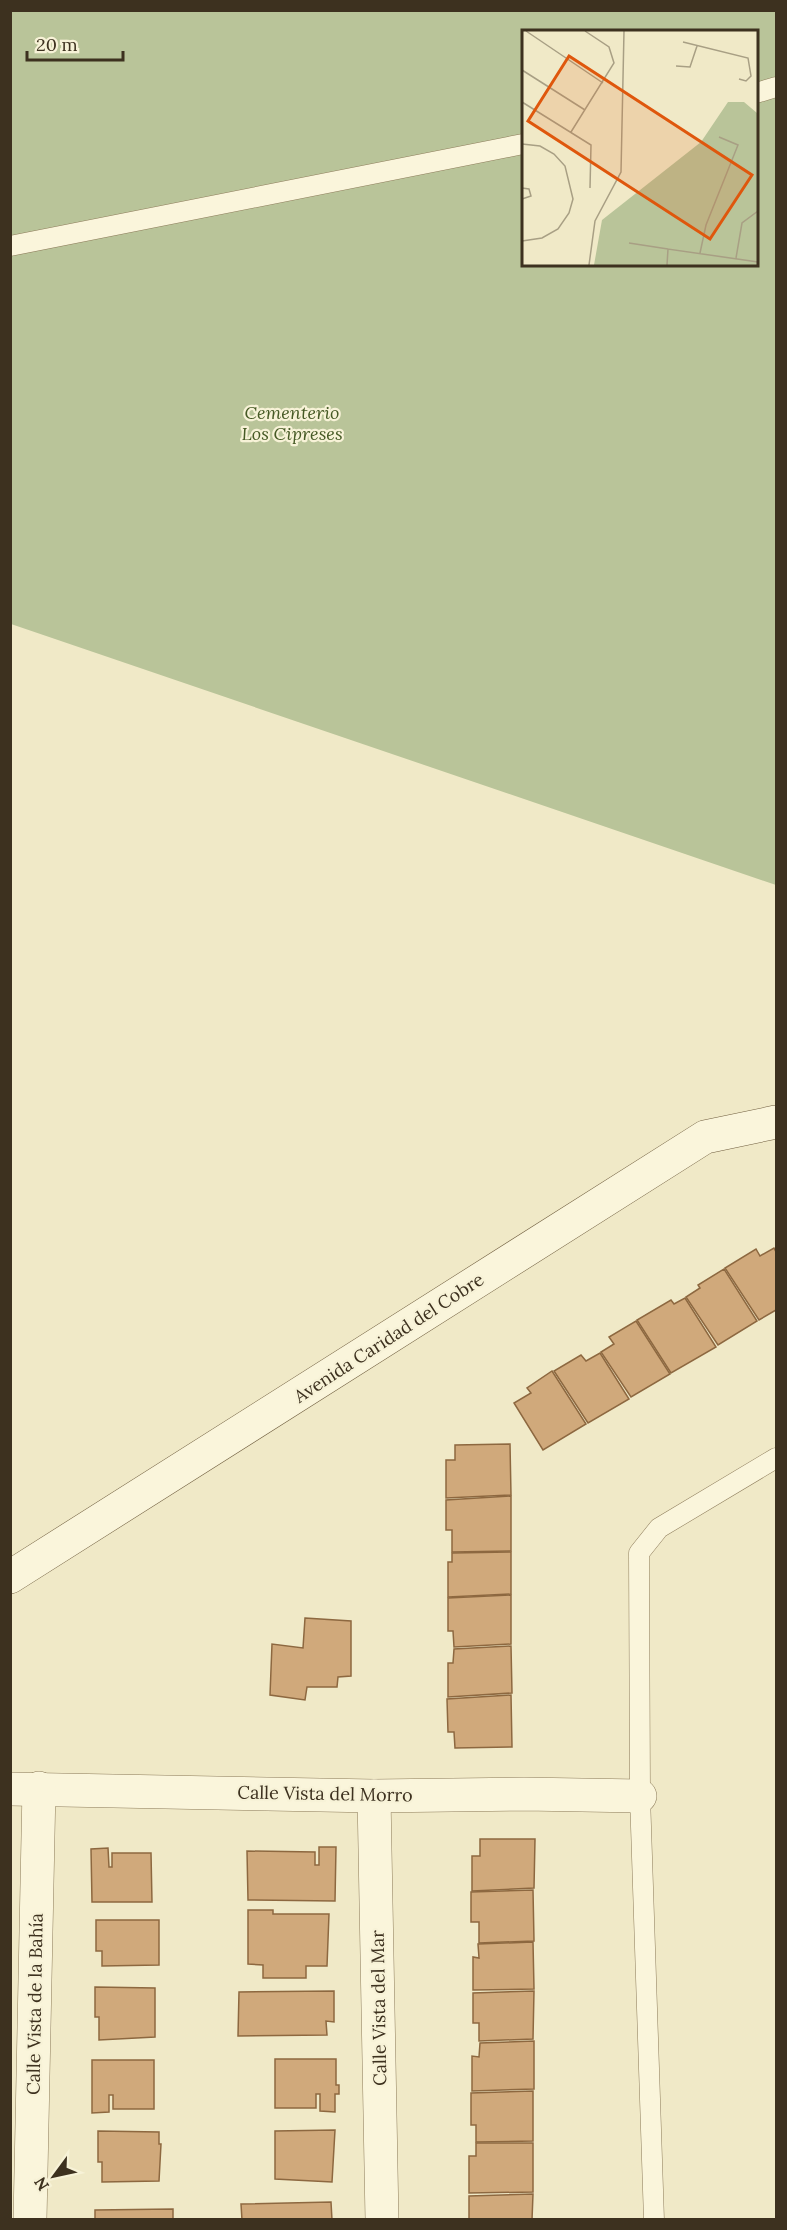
<svg xmlns="http://www.w3.org/2000/svg" width="787" height="2230" viewBox="0 0 787 2230" font-family="Lora,serif">
  <style>
    .cemetery { fill: #b9c499; fill-rule: evenodd }
    .building { fill: #d0a97b; stroke: #8d6840; stroke-width: 1.5 }
    .lines { fill: none; stroke-linecap: round; stroke-linejoin: round }
    .lane-casing { stroke: #8d7c5b; stroke-width: 21 }
    .street-casing { stroke: #8d7c5b; stroke-width: 34 }
    .secondary-casing { stroke: #6f5d3e; stroke-width: 34 }
    .lane { stroke: #faf5db; stroke-width: 20 }
    .street { stroke: #faf5db; stroke-width: 33 }
    .secondary { stroke: #faf5db; stroke-width: 33 }
    .labels { text-anchor: middle; stroke-width: 4.5; stroke-linejoin: round; paint-order: stroke }
    .park-label { font-size: 18px; font-style: italic; fill: #465a25; stroke: #f7f2d7 }
    .street-label { font-size: 18px; fill: #3d311f; stroke: #f7f2d7 }
    .inset-road { fill: none; stroke: #a89f84; stroke-width: 1.5 }
    .view { fill: #df570d; fill-opacity: 0.15; stroke: #df570d; stroke-width: 3 }
    .inset-edge { fill: none; stroke: #3d311f; stroke-width: 3 }
  </style>
  <rect width="100%" height="100%" fill="#f0e9c7"/>
  <path class="cemetery" d="M11,11H776V885L11,624ZM523,32H756V264H523Z"/>
  <g class="building">
    <path d="M774,1248L776,1252V1310L759,1320L725,1268L756,1249L760,1256Z"/>
    <path d="M724,1269L757,1321L718,1345L686,1297L700,1288L698,1285Z"/>
    <path d="M685,1298L716,1347L671,1373L637,1320L671,1300L674,1304Z"/>
    <path d="M636,1321L670,1374L631,1397L601,1352L614,1344L609,1337Z"/>
    <path d="M600,1353L629,1399L588,1423L554,1371L581,1355L586,1361Z"/>
    <path d="M552,1371L586,1424L543,1450L514,1403L531,1393L527,1388Z"/>
    <path d="M510,1444L511,1495L446,1498V1460H455V1445Z"/>
    <path d="M511,1496V1551L452,1552V1530H446V1500Z"/>
    <path d="M511,1552V1594L448,1597V1562H452V1553Z"/>
    <path d="M511,1595V1644L454,1647L453,1631H448V1598Z"/>
    <path d="M305,1618L351,1621V1676L338,1677L337,1687H307L305,1700L270,1695L272,1644L303,1648Z"/>
    <path d="M511,1646L512,1693L448,1697V1663H453L454,1649Z"/>
    <path d="M511,1695L512,1747L455,1748L454,1732H448L447,1699Z"/>
    <path d="M480,1839H535L534,1888L472,1891V1856H480Z"/>
    <path d="M319,1847H336L335,1901L248,1900L247,1851L315,1852V1865H319Z"/>
    <path d="M108,1848L109,1867H112V1853H151L152,1902H92L91,1849Z"/>
    <path d="M533,1890L534,1941L479,1943V1922H471V1892Z"/>
    <path d="M248,1910H273V1914H329L327,1966H306V1978H263V1965L248,1964Z"/>
    <path d="M96,1920H159V1965L102,1966V1951H96Z"/>
    <path d="M533,1942L534,1989L473,1990V1957L479,1958L478,1944Z"/>
    <path d="M95,1987L155,1988V2037L99,2040V2017H95Z"/>
    <path d="M334,1991V2022L326,2021L327,2035L238,2036L239,1992Z"/>
    <path d="M534,1991L533,2039L479,2041V2023H473V1993Z"/>
    <path d="M534,2041V2089L472,2091V2056L479,2057L480,2043Z"/>
    <path d="M275,2059H336V2085H339V2094H335V2112L320,2111V2094H316V2108H275Z"/>
    <path d="M92,2060H154V2109H113V2095H109V2112L92,2113Z"/>
    <path d="M533,2091V2141L476,2142V2125H471V2093Z"/>
    <path d="M335,2130L332,2182L275,2179V2131Z"/>
    <path d="M98,2131L159,2132V2144H161L159,2181L102,2182V2162H98Z"/>
    <path d="M476,2143H533V2192L469,2193V2156H476Z"/>
    <path d="M533,2194L532,2220H469V2196Z"/>
    <path d="M331,2202L332,2220H242L241,2204Z"/>
    <path d="M173,2209V2220H95V2210Z"/>
  </g>
  <g class="lines">
    <defs>
      <g id="lane">
        <path d="M756,93L776,87"/>
        <path d="M10,246L523,144"/>
        <path d="M654,2220L640,1796L639,1553L659,1528L776,1458"/>
      </g>
      <g id="street">
        <path d="M10,1789L374,1796L524,1794L640,1796"/>
        <path d="M374,1796L382,2220"/>
        <path d="M30,2220L39,1788"/>
      </g>
      <path id="secondary" d="M10,1577L705,1137L776,1122"/>
    </defs>
    <use href="#lane" class="lane-casing"/>
    <use href="#street" class="street-casing"/>
    <use href="#secondary" class="secondary-casing"/>
    <use href="#lane" class="lane"/>
    <use href="#street" class="street"/>
    <use href="#secondary" class="secondary"/>
  </g>
  <g class="labels">
    <g class="park-label">
      <text x="292" y="419">Cementerio<tspan x="292" dy="21">Los Cipreses</tspan></text>
    </g>
    <g class="street-label">
      <text transform="translate(389 1338) rotate(-33)" y="6">Avenida Caridad del Cobre</text>
      <text transform="translate(325 1794) rotate(1)" y="6">Calle Vista del Morro</text>
      <text transform="translate(35 2004) rotate(-89)" y="6">Calle Vista de la Bahía</text>
      <text transform="translate(379 2008) rotate(-91)" y="6">Calle Vista del Mar</text>
    </g>
  </g>
  <g transform="translate(522 30)">
    <rect width="236" height="236" fill="#f0e9c7"/>
    <path d="M206,72H222L235,83V235H72L80,190L179,112Z" fill="#b9c499"/>
    <path class="inset-road" d="M4,1L81,53M161,12L226,28L229,46L224,51L217,49M154,36L168,37L175,16M0,40L63,80M0,72L69,115L68,158M49,102L92,33L87,17L63,1M0,114L18,116L32,124L43,136L51,169L47,183L36,199L20,208L0,211M0,158L7,159L9,166L0,169M107,213L146,219M178,223L184,195L216,115L197,107M214,228L220,193L236,181M67,235L73,191L99,142L102,1M145,235L146,219L236,232"/>
    <path class="view" d="M47,26L230,145L188,209L6,91Z"/>
    <rect width="236" height="236" class="inset-edge"/>
  </g>
  <rect width="787" height="2230" fill="none" stroke="#3d311f" stroke-width="24"/>
  <g transform="translate(54 2176) rotate(237)" stroke="#f7f2d7" stroke-width="4.5" paint-order="stroke">
  <path d="M0-4.5L10 22L0 15L-10 22Z" fill="#3d311f"/>
  <text y="-9" font-size="16" font-weight="bold" text-anchor="middle" fill="#3d311f">N</text>
  </g>
  <path d="M27 51v9h96v-9" fill="none" stroke="#3d311f" stroke-width="3"/>
  <text x="36" y="51" font-size="18" fill="#3d311f" stroke="#f7f2d7" stroke-width="4.5" paint-order="stroke">20 m</text>
</svg>
